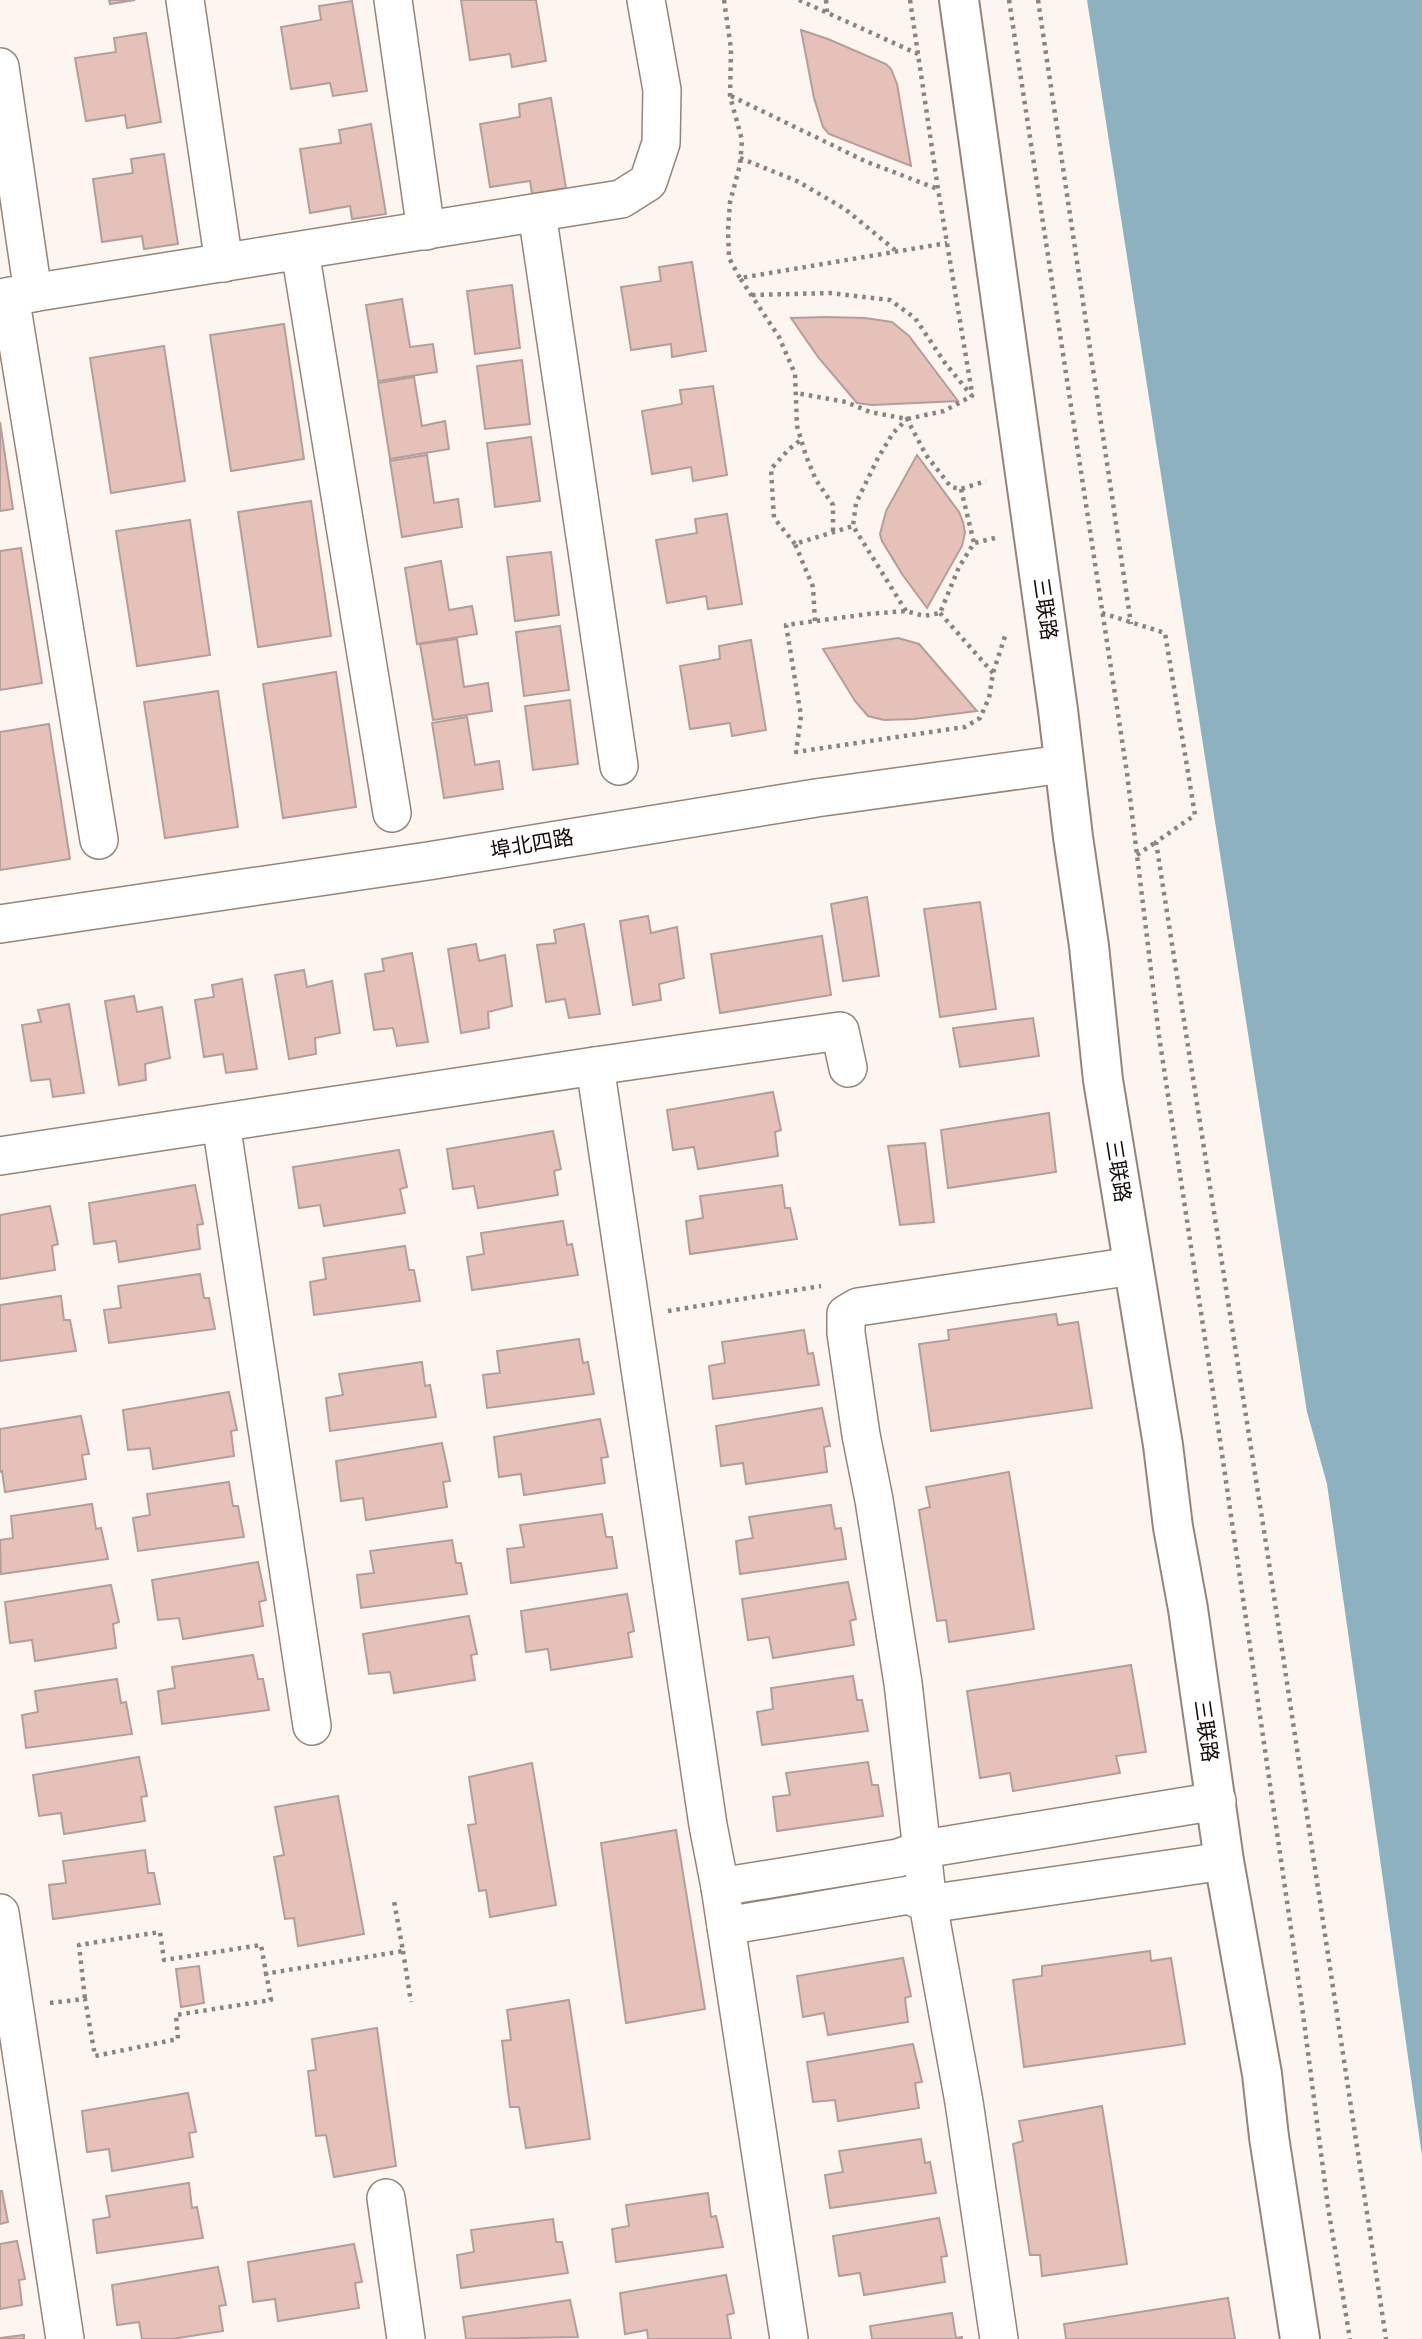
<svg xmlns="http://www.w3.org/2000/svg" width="1422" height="2339" viewBox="0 0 1422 2339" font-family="'Fira Sans Condensed','Noto Sans SC',sans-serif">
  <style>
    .water { fill: #8db1bf }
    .building { fill: #e6c1ba; stroke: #b59e9a; stroke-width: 2 }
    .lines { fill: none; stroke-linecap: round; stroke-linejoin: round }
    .minor-casing { stroke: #968479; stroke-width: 40 }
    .major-casing { stroke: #968479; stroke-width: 42 }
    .path { stroke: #8b837f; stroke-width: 4.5; stroke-dasharray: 3.5 5; stroke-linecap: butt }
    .minor { stroke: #fff; stroke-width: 37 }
    .major { stroke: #fff; stroke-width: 38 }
    .labels { text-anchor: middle; stroke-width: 6; stroke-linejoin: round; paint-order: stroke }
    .street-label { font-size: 21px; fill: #120b08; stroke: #fff }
  </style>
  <rect width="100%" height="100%" fill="#fdf5f0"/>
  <path class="water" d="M1087,0H1422V2156L1327,1484L1307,1412Z"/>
  <g class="building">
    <path d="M109,0H135L110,4Z"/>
    <path d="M461,0H536L546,61L512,67L510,54L470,60Z"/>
    <path d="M352,1L367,91L333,96L330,83L291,89L281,27L321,20L319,6Z"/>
    <path d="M801,30L828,39L886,64L891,69L897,84L911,166L829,134L823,127L814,98Z"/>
    <path d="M146,33L161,122L127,128L125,115L86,121L75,58L116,52L114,38Z"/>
    <path d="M551,98L566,188L532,194L530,181L490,187L480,124L520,117L519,104Z"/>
    <path d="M371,124L386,214L352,219L350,206L310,213L300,149L341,143L339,130Z"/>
    <path d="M164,154L178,244L144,249L142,236L102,242L93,179L133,173L131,159Z"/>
    <path d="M692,262L706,351L672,357L671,344L631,350L621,287L661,281L659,267Z"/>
    <path d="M512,285L520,348L475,354L467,291Z"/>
    <path d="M402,299L410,347L433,344L437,372L378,381L366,305Z"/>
    <path d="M826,317L865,318L892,322L909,336L958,401L872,405L857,403L818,357L791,318Z"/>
    <path d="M284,324L304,459L231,471L210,335Z"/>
    <path d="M164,346L185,481L111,493L90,358Z"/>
    <path d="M522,360L530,424L485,429L477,366Z"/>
    <path d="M414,377L422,426L445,421L449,449L390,459L378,383Z"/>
    <path d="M713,386L727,475L693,481L691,467L652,474L642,411L682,404L680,390Z"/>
    <path d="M0,422L13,509L0,511Z"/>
    <path d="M531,437L540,501L495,507L487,443Z"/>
    <path d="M427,455L434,503L458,499L462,527L402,537L390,461Z"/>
    <path d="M917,455L959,512L963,522L965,533L962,546L927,608L902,574L882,541L880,534L886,511Z"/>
    <path d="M311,501L331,636L258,647L238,512Z"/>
    <path d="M727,514L742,604L708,609L706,596L667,603L656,540L697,533L695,519Z"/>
    <path d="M190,520L210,655L137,666L116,531Z"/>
    <path d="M21,548L42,683L0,690V551Z"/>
    <path d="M551,552L559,615L515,621L507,557Z"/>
    <path d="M441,561L449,610L472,606L477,634L417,644L405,568Z"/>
    <path d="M560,626L569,690L524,696L516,632Z"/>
    <path d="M898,638L919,644L977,711L914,719L884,720L868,716L855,701L823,649Z"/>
    <path d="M457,639L464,687L488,683L492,711L433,720L420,644Z"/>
    <path d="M751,640L766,730L732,736L730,723L690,729L680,666L720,659L719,646Z"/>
    <path d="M336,672L356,807L283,818L263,684Z"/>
    <path d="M218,691L238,827L165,838L144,702Z"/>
    <path d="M570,700L578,764L533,770L525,706Z"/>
    <path d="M467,717L475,765L499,761L503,789L444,798L432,723Z"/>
    <path d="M49,724L70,859L0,870V732Z"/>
    <path d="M867,897L879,976L843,981L831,904Z"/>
    <path d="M980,902L996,1009L940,1017L924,909Z"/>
    <path d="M648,916L651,933L677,927L684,978L659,984L661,1000L633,1005L620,921Z"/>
    <path d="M584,924L600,1014L569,1018L565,999L546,1002L537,945L556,943L554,930Z"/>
    <path d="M822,936L831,995L720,1013L711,954Z"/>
    <path d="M476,944L479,961L505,955L512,1006L488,1012L489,1028L461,1033L448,949Z"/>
    <path d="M412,953L428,1042L397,1046L393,1028L374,1030L365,974L384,971L382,959Z"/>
    <path d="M304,970L307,987L332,981L340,1033L315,1038L316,1054L289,1059L275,975Z"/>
    <path d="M242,979L257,1069L226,1073L223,1054L204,1057L195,1000L214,997L212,985Z"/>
    <path d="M134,996L137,1012L162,1007L170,1058L145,1064L146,1080L119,1085L105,1001Z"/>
    <path d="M69,1004L84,1093L53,1097L50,1079L31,1081L22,1025L41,1022L38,1010Z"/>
    <path d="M1033,1018L1039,1056L960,1067L953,1028Z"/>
    <path d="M773,1092L781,1130L775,1132L778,1156L698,1169L694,1147L673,1150L667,1110Z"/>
    <path d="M1049,1113L1056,1172L948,1188L941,1130Z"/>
    <path d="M553,1131L561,1169L554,1171L558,1195L478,1208L474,1186L453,1189L447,1149Z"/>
    <path d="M925,1143L934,1222L900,1225L888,1146Z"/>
    <path d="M399,1150L407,1187L400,1189L405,1213L324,1226L320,1205L299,1208L293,1167Z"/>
    <path d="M195,1185L203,1224L197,1225L200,1249L119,1262L116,1241L94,1244L89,1203Z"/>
    <path d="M782,1185L785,1208H790L797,1239L690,1254L686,1221L703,1218L700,1196Z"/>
    <path d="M50,1206L58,1244L52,1246L55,1270L0,1279V1215Z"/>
    <path d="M563,1221L567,1245L572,1244L578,1275L472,1290L467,1257L484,1254L481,1233Z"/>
    <path d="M405,1246L409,1270H414L420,1301L314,1315L310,1282L326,1279L323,1258Z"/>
    <path d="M200,1274L204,1298H209L215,1329L109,1343L104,1310L121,1308L118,1286Z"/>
    <path d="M61,1296L64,1320H70L76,1351L0,1361V1305Z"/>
    <path d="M1056,1314L1058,1325L1078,1322L1092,1408L931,1431L919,1344L949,1340L948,1330Z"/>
    <path d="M804,1330L808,1354L813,1353L819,1385L713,1399L709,1366L725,1363L722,1342Z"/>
    <path d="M579,1339L583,1363L588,1362L594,1394L487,1408L483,1375L500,1373L497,1351Z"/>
    <path d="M422,1362L425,1386L430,1385L436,1417L330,1431L326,1398L343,1395L339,1374Z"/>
    <path d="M229,1392L237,1430L231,1431L234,1456L153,1469L150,1448L128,1450L123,1410Z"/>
    <path d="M822,1408L830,1446L824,1447L827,1472L746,1484L743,1463L721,1466L716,1426Z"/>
    <path d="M81,1416L89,1454L82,1455L86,1479L5,1492L2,1471L0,1472V1429Z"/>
    <path d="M600,1419L608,1457L601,1458L605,1483L524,1495L521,1474L499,1477L494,1437Z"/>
    <path d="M442,1443L450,1481L443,1482L447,1507L366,1520L363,1498L341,1501L336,1461Z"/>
    <path d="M1009,1472L1034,1629L949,1642L946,1620L937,1621L919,1510L930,1507L926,1487Z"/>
    <path d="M229,1482L233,1506H238L244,1537L138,1551L133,1518L150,1515L147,1494Z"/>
    <path d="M92,1504L96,1529L101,1528L108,1559L1,1574L0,1540L13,1538L11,1516Z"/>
    <path d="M831,1505L835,1529L841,1528L846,1559L740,1574L736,1541L753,1538L749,1517Z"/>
    <path d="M602,1514L606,1537H612L617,1568L511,1583L507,1549L524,1547L520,1525Z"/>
    <path d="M452,1540L456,1563H461L467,1594L361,1608L357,1575L374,1573L370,1551Z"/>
    <path d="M258,1562L266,1600L259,1602L263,1626L183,1639L179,1618L158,1620L152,1580Z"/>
    <path d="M848,1582L856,1619L850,1621L854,1645L773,1658L769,1637L748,1640L742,1599Z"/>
    <path d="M111,1585L119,1622L113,1624L116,1648L35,1661L32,1640L10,1643L5,1602Z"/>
    <path d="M627,1594L634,1631L628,1633L632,1657L551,1670L548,1649L526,1652L521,1611Z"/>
    <path d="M469,1616L477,1654L471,1655L475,1680L394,1693L390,1672L369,1674L363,1634Z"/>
    <path d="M253,1655L258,1679H263L269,1710L162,1724L158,1691L175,1688L172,1667Z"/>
    <path d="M1131,1665L1146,1752L1116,1756L1120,1773L1013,1791L1010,1773L980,1778L967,1691Z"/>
    <path d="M853,1676L857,1700H862L868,1731L762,1745L757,1712L773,1709L771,1688Z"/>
    <path d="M117,1679L121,1703L126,1702L132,1734L26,1748L22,1715L38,1712L35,1691Z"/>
    <path d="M139,1757L147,1796L141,1797L145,1821L64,1834L61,1813L39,1816L33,1775Z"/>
    <path d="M868,1762L872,1785H878L883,1816L777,1831L773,1797L790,1795L786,1773Z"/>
    <path d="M532,1763L556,1905L490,1917L486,1890L479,1891L468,1825L476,1824L469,1777Z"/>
    <path d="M338,1796L364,1934L298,1946L294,1918L285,1919L274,1857L284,1855L275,1807Z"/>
    <path d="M676,1830L705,2009L626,2023L601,1843Z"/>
    <path d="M145,1850L148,1873H154L160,1904L53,1919L49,1885L66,1883L63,1861Z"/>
    <path d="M1150,1951L1151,1961L1171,1958L1185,2044L1024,2067L1013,1980L1042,1976V1966Z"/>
    <path d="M903,1958L911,1996L905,1998L908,2022L828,2035L824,2013L803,2017L797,1976Z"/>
    <path d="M199,1966L204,2003L181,2007L176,1969Z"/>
    <path d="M569,2000L590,2139L526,2148L519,2107H510L502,2041L511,2040L507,2010Z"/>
    <path d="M377,2028L396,2166L334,2177L326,2135L316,2136L308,2071L316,2070L312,2039Z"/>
    <path d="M913,2044L922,2082L915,2083L919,2108L838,2121L835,2100L813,2102L807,2062Z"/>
    <path d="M188,2093L196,2132L189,2133L193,2157L112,2171L109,2149L87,2152L82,2111Z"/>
    <path d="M1102,2106L1127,2264L1042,2276L1040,2255H1030L1013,2144L1023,2141L1019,2121Z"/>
    <path d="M921,2139L925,2163L930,2162L936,2193L830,2208L825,2175L843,2172L839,2151Z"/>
    <path d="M189,2183L192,2208L197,2207L203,2238L97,2253L93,2220L110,2217L106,2196Z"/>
    <path d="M0,2191H2L8,2222L0,2224Z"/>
    <path d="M708,2193L711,2217L716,2216L723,2247L616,2262L612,2229L629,2226L626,2205Z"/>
    <path d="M939,2218L947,2256L941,2257L945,2282L864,2295L860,2273L839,2276L833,2236Z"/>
    <path d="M553,2219L556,2242H562L568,2273L461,2288L457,2255L474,2252L471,2230Z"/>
    <path d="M17,2241L25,2279L19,2280L22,2305L0,2309V2244Z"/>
    <path d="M354,2244L362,2282L355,2283L359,2308L278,2321L275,2299L253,2302L248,2262Z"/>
    <path d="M218,2267L226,2305L219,2306L223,2331L172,2339H142L139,2322L117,2325L112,2285Z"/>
    <path d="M726,2275L734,2313L727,2315L731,2339H648L647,2330L625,2334L620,2293Z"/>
    <path d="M1228,2298L1235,2339H1066L1064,2324Z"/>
    <path d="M570,2300L578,2337L466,2339L463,2317Z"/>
    <path d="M952,2313L956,2338L962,2337V2339H872L870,2326Z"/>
    <path d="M24,2335V2339H0V2338Z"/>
  </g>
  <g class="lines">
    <defs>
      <g id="minor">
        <path d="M185,0L224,263"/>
        <path d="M393,0L426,231"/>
        <path d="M0,67L33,293"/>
        <path d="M537,213L619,766"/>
        <path d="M300,251L392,813"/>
        <path d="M10,296L99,840"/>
        <path d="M0,298L621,199L648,182L661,143L662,90L646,0"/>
        <path d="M0,924L428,861L816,798L1063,764"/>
        <path d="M221,1123L312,1726"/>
        <path d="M0,1156L595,1066"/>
        <path d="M720,1887L898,1858L924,1849L1217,1801"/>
        <path d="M0,1913L65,2339"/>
        <path d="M726,1926L909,1895L928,1904L1224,1861"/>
        <path d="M386,2198L406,2339"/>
        <path d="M789,2339L720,1887L708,1825L595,1066L840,1031L848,1068"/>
        <path d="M999,2339L964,2102L928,1904L903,1683L874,1500L861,1435L846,1333V1314L858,1307L1133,1266"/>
      </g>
      <path id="major" d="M959,0L1058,710L1073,837L1089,946L1103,1080L1163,1445L1173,1527L1188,1609L1224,1861L1262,2074L1269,2137L1300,2339"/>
    </defs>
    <use href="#minor" class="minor-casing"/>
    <use href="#major" class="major-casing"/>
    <g class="path">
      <path d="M724,0L731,49L730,96L742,140L740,165L730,202L728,230L729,258L740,278"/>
      <path d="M799,0L918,54"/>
      <path d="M826,0L827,13"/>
      <path d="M910,0L938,189L972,393"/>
      <path d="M1009,0L1127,773L1159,1036L1212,1385L1300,1991L1328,2207L1350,2339"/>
      <path d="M1038,0L1131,624"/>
      <path d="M731,96L867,162L938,189"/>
      <path d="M740,158L797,181L845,209L895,250"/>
      <path d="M752,295L830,293L890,300L915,318L945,363L972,396L944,411L907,419L870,412L846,402L796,393"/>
      <path d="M961,489L974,543"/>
      <path d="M833,531V505L816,480L806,456L797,426L795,374L779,337L740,278L947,243"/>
      <path d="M995,538L974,543L959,567L940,613L924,616L906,611L868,614L786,625L801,716L796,752L965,727L980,718L989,698L993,673L1006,633"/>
      <path d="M795,544L774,518L771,469L789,449L802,439"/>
      <path d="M906,611L853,526L856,503L878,458L893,433L907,419L926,455L951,487L961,489L986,481"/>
      <path d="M940,613L993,673"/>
      <path d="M1102,613L1165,633L1195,815L1156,842L1267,1550L1386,2339"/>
      <path d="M815,621L813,587L795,544L853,526"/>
      <path d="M1137,855L1156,842"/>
      <path d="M668,1311L821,1286"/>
      <path d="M403,1951L411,2002"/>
      <path d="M264,1974L403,1951L394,1901"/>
      <path d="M50,2003L85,1999L95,2056L178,2039L176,2015L271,2000L261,1945L164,1960L160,1932L79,1945L85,1999"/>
    </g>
    <use href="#minor" class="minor"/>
    <use href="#major" class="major"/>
  </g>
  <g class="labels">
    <g class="street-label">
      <text transform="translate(1045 609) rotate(82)" y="7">三联路</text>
      <text transform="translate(532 844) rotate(-10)" y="7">埠北四路</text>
      <text transform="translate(1118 1171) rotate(81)" y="7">三联路</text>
      <text transform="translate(1206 1731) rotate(82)" y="7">三联路</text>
    </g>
  </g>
</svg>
